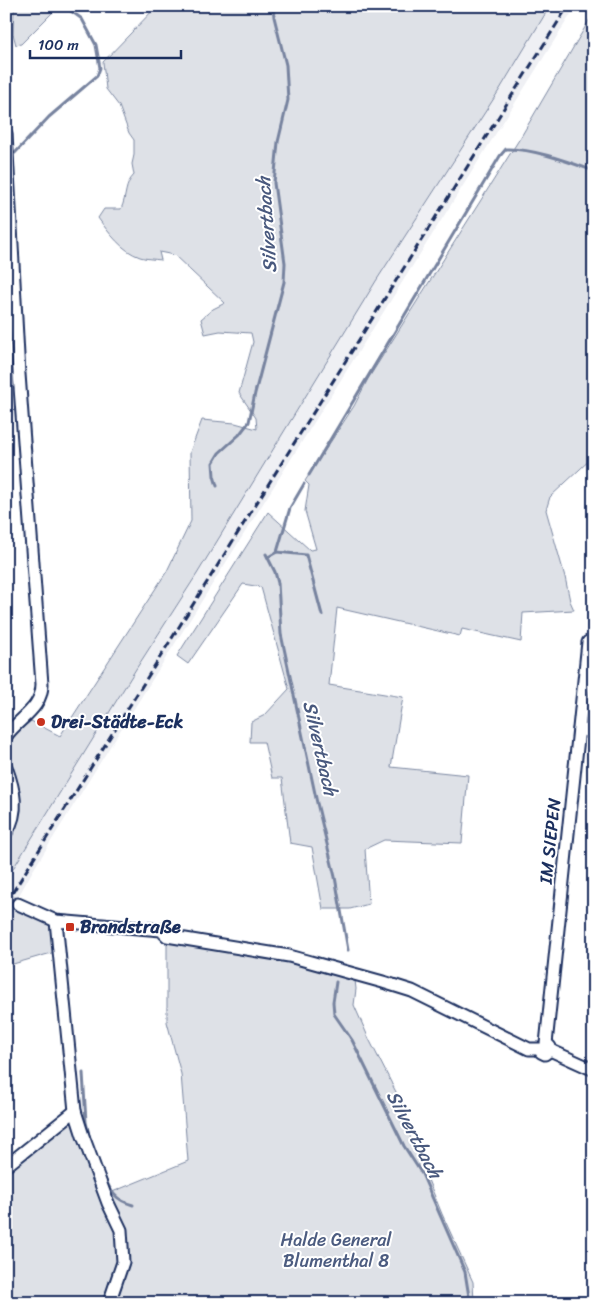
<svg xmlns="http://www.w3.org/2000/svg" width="600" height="1309" viewBox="0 0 600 1309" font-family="Sriracha,sans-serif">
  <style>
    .built { fill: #eff0f4 }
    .green { fill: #dee1e7; stroke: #7c88a2 }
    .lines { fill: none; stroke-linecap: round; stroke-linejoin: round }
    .stream { stroke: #77839f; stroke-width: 3 }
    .minor-tunnel { stroke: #d1d5df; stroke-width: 11; stroke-dasharray: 11 5.5; stroke-linecap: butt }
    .minor-casing { stroke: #1b2f5e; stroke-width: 15 }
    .minor { stroke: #fff; stroke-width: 11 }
    .rail { stroke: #1b2f5e; stroke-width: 3; stroke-dasharray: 8 4; stroke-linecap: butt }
    .poi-dot { fill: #c8321e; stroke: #fff; stroke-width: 2 }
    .labels { text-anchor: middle; stroke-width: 4; stroke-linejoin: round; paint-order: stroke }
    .poi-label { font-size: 18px; font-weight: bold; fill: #1b2f5e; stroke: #fff; text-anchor: start }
    .street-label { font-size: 18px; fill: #1b2f5e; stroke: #fff }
    .park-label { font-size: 18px; fill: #4c5c80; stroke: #fff }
    .water-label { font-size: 19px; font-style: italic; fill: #49597e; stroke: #fff }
  </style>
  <rect width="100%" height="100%" fill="#fff"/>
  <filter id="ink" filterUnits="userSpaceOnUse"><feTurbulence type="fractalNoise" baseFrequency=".02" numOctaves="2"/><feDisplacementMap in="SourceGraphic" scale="10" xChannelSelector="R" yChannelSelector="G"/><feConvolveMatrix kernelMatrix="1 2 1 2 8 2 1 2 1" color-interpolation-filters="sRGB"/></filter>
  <g filter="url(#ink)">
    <path class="built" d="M550,6H576L91,777L32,872L6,919V880L136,669L197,574L376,281L500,89Z"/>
    <g class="green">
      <path d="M14,6H59L21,44L16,45L13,34Z"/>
      <path d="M157,6H550L500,89L376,281L197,574L136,669L6,880V842L15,828L18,815L14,775L6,751L9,742L15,733L31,721L60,736L167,571L191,521L190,452L202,420L235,423L257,429L256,418L239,393L253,342L251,333L220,331L205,334L201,319L213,309L225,303L174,255L159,252L161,260C154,259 146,259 140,257C122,251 109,233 98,218L104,209H121C127,196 124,185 134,175L132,164L134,155V140L129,133L119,106L106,89L103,62Z"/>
      <path d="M594,12V456L550,497L546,510L565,577L570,601L574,610L523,613L521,642L462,629L460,636L337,608L329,685L403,697L391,767L468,775L462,843L384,840L365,849L369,904L350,909H323L312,847L290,843L282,778H272L264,742H250L251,722L265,715L289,689L261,587L243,584L188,664L177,656L268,512L310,550L316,549L305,511L309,485L305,481L354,406L368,379L522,135Z"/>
      <path d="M13,908L49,924L55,952L6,966V919Z"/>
      <path d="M167,936L289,957L355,980L356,989L354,1005L369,1039L396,1092L408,1131L442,1214L473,1282L474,1303H6V1169L71,1121L100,1197L188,1161L181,1074L167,1022Z"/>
    </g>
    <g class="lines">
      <g class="stream">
        <path d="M15,153L49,117L97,76L100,68L96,45L82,19L64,6"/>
        <path d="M309,475L500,156L506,149C532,148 569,162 594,171"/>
        <path d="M217,486L214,476L213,463L219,453L239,435L249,422L255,393L284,282L285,263L274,183L278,142L288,100L286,65L274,17L273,6"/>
        <path d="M277,552L306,555L322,615"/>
        <path d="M266,554L275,572L278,583L281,634L317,803L335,877L348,950"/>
        <path d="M268,557L277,552L290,508L304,484"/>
        <path d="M336,982L333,1002L334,1014L352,1040L404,1146L422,1174L465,1272L470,1303"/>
        <path d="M83,1073L86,1122L90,1139"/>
        <path d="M104,1176C111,1192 115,1200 133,1205"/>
      </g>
      <path class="minor-tunnel" d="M6,897L18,904"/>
      <defs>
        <g id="minor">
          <path d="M6,134L19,374L42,684C42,709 19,718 6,736"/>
          <path d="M579,730L594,731"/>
          <path d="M6,767C14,789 20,811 6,833"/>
          <path d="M18,904L56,921L161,930L167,936L289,956L383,982L412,991L529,1049H540L541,1052L545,1054L550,1050"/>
          <path d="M56,921L75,1111L83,1136L108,1203L121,1230L123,1262L109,1303"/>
          <path d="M546,1044L588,642"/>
          <path d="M547,1044L550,1047V1050L594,1070"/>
          <path d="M6,1166L75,1111"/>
        </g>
      </defs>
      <use href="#minor" class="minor-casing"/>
      <use href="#minor" class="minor"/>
      <path class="rail" d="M6,903L568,6"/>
    </g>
  </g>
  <g class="poi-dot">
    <circle cx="41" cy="722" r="5"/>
    <rect x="65" y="922" width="10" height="10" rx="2.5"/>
  </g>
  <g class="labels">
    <g class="poi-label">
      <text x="51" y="728">Drei-Städte-Eck</text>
      <text x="80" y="933">Brandstraße</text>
    </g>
    <g class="street-label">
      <text transform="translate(550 841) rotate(-84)" y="6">IM SIEPEN</text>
    </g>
    <g class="park-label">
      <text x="336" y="1246">Halde General<tspan x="336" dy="21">Blumenthal 8</tspan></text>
    </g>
    <g class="water-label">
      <text transform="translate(266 225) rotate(-94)" y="7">Silvertbach</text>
      <text transform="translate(321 748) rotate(77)" y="7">Silvertbach</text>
      <text transform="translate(415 1134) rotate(62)" y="7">Silvertbach</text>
    </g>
  </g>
  <rect width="600" height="1309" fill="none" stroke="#fff" stroke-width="25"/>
  <rect x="12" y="12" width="575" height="1284" fill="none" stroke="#1b2f5e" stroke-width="2" filter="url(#ink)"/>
  <path d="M30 50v8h151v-8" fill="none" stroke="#1b2f5e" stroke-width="2.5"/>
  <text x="38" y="50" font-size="15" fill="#1b2f5e" stroke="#ffffff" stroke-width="4" paint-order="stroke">100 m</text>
</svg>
